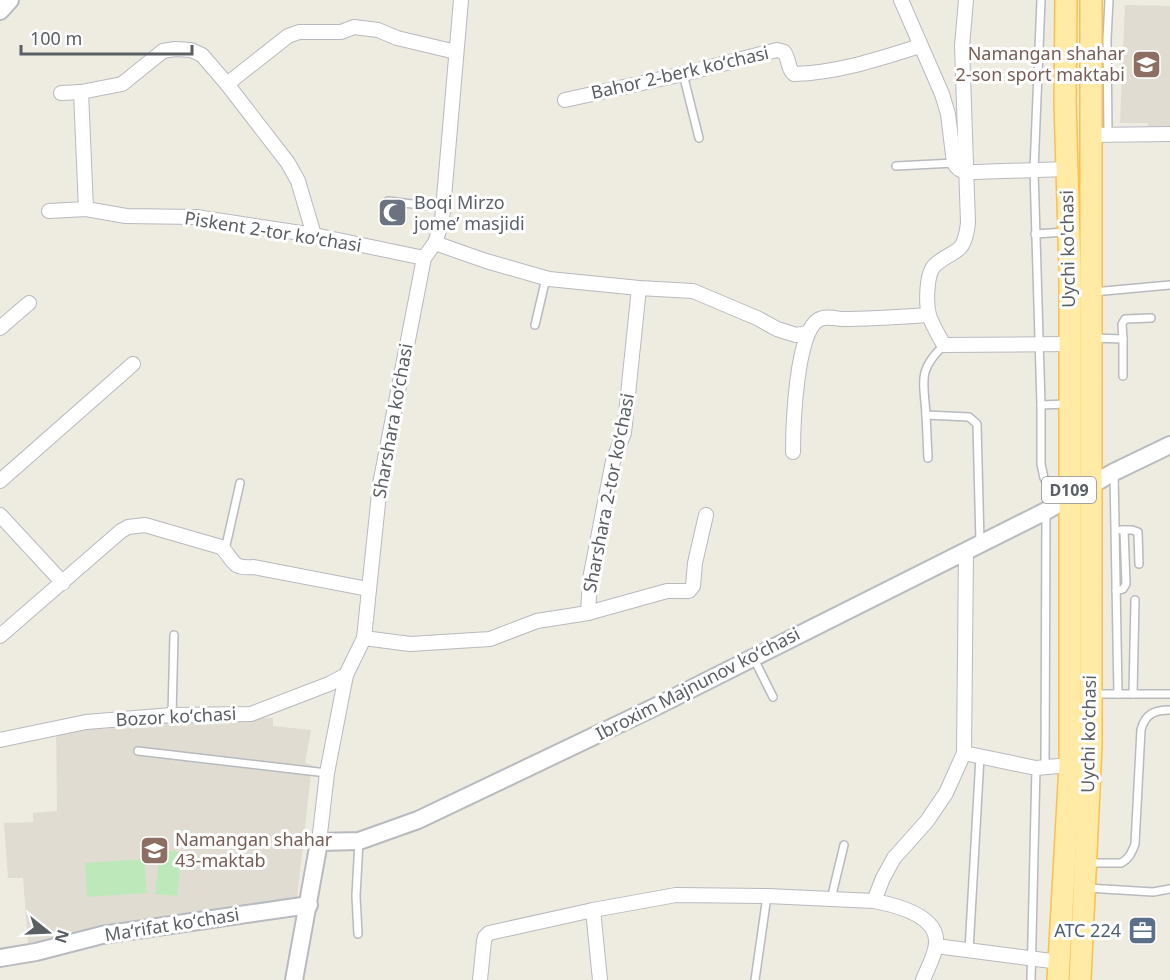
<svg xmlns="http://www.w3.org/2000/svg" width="1170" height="980" viewBox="0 0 1170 980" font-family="'Noto Sans',sans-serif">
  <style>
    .education { fill: #e1dcd2 }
    .green { fill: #bde9ba }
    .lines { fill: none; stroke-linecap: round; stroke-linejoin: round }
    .service-casing { stroke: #b7babf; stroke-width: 10 }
    .minor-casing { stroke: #b7babf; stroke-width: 16 }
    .tertiary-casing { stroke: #b7babf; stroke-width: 20 }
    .primary-casing { stroke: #ffc049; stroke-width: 24 }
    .service { stroke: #fff; stroke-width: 7 }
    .minor { stroke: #fff; stroke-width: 14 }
    .tertiary { stroke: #fff; stroke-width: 16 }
    .primary { stroke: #ffeba5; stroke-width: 21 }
    .labels { text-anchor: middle; stroke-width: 6; stroke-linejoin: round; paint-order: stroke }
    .shield { fill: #fff; stroke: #8c8f92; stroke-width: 1.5 }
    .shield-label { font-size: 16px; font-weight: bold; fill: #5a5f64 }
    .education-label { font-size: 18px; fill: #785e54; stroke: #fff; text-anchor: end }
    .street-label { font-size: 18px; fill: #5a5f64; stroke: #fff }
    .worship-label { font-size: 18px; fill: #5b616d; stroke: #fff; text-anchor: start }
    .service-label { font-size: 18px; fill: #4e5e75; stroke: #fff; text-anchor: end }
  </style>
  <rect width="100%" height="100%" fill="#eeebe1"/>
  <g class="education">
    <path d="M1125,5L1170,6V128L1148,129V123H1120Z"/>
    <path d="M257,718H273V726L311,730L305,763L312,765L297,898L28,944L23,878H8L4,823L33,822V813L57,811L56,731L112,724Z"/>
  </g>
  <g class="green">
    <path d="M160,850L182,852L177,896L155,894Z"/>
    <path d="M144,859L147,893L87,897L85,863Z"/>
  </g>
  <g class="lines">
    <defs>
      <g id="service">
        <path d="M1041,0L1034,170L1041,405V464L1044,478L1050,487L1068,498"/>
        <path d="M683,74L699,138"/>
        <path d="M1108,135L1107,39L1109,0"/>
        <path d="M896,166L954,163"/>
        <path d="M388,201L444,208"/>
        <path d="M1035,234L1066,232"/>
        <path d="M1093,292L1170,285"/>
        <path d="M535,325L546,278"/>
        <path d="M1093,338L1123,339V376"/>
        <path d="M1123,339L1122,324L1125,319L1151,318"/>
        <path d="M944,345C917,371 924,380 926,415L969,417L977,424L980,543"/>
        <path d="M1041,405L1066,404"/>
        <path d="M926,415L928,458"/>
        <path d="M1114,472L1118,694"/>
        <path d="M1121,530H1132L1138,532L1139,564"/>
        <path d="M225,550L240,483"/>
        <path d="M1116,591L1123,589L1126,584L1124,530"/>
        <path d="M754,659L773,697"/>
        <path d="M1093,694H1170"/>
        <path d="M1133,694L1135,600"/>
        <path d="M172,715L174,635"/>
        <path d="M138,751L327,773"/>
        <path d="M1045,767L1046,513"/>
        <path d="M1088,863H1121C1129,859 1132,852 1135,844L1141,730C1145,714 1154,710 1170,710"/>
        <path d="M1087,888L1153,892L1170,889"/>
        <path d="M831,899L844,845"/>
        <path d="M358,934L356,896L359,841"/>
        <path d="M969,950L980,757"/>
        <path d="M755,980L767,896"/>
        <path d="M1031,980L1036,768"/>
      </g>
      <g id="minor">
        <path d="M901,0L942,94L948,114L954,163C959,172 966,172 975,172L1066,169"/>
        <path d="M966,0L962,46L968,223C964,257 954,248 935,265C926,273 926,304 929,315C932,325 939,336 944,345L1069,344"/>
        <path d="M227,84L288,163L298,181L314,235"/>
        <path d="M81,92L86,209"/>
        <path d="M61,93L81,92L122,84L163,51L175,49L191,50L202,55L227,84L288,36L299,32H341L354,27L378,30L397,38L456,52"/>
        <path d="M565,100L683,74L777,50L784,52C789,58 788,70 794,74C837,73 879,59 920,46"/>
        <path d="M1091,135L1170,134"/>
        <path d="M49,211L86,209L126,216L196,217L314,235L424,258"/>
        <path d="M435,243L486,261L549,279L639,288L693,291L757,318L777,329L796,335L807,333"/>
        <path d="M0,328L29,303"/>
        <path d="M793,452C793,427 796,333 818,320C825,316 834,318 841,319C870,319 899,317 928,315"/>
        <path d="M0,481L133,364"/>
        <path d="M0,515L63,583"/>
        <path d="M588,613L667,591H689L693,586L695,563L706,515"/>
        <path d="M0,636L121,531L128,527L145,525L221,547C235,560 230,569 254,567L368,589"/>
        <path d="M364,638L410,644L490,639L537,621L588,613L590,579L613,461L624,433L639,288"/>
        <path d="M0,740L86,722L172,715L251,714L329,684L346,675"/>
        <path d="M964,753L1036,768L1070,765"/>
        <path d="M319,842L327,773L346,675L364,638L380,484L424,258L435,243L442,221L461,0"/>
        <path d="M874,901L883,878L894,858L927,821L946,793L964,753L966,551"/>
        <path d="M593,910L600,980"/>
        <path d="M936,946L1059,962"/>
        <path d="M480,980L484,941L485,937L489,933L593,910L676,895L767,896L874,901C895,905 939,915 936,944C935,956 927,969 923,980"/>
      </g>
      <g id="tertiary">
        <path d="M0,11L10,0"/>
        <path d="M0,958L36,952L102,935L309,905"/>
        <path d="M294,980L319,842L359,841L418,820L659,705L1046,511L1114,472L1170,445"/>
      </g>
      <g id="primary">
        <path d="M1058,980L1070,765V271L1065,102L1066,0"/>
        <path d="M1080,980L1091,746V0"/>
      </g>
    </defs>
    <use href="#service" class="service-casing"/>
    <use href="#minor" class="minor-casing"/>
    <use href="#tertiary" class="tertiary-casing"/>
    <use href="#primary" class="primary-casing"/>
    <use href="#service" class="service"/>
    <use href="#minor" class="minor"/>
    <use href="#tertiary" class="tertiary"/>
    <use href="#primary" class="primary"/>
  </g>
  <defs>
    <symbol id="school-square" viewBox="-11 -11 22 22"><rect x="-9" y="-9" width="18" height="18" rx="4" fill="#8d6e63" stroke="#fff"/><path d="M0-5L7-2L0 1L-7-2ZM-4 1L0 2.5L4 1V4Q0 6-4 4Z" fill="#fff"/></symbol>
    <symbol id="mosque-square" viewBox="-11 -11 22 22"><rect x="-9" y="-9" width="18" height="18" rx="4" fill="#6b7280" stroke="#fff"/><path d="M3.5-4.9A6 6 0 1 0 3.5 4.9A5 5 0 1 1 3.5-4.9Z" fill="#fff"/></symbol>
    <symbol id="office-square" viewBox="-11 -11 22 22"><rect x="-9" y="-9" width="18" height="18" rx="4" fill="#5c6f8a" stroke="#fff"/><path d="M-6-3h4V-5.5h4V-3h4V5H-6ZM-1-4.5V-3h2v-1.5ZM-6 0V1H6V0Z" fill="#fff"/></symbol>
  </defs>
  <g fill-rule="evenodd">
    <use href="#school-square" x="1130" y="48" width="33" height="33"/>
    <use href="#mosque-square" x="376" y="196" width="33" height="33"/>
    <use href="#school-square" x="138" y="834" width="33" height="33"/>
    <use href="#office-square" x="1126" y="914" width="33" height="33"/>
  </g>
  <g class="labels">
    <rect class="shield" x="1042" y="477" width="54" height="26" rx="4.5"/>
    <g class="shield-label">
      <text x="1069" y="496">D109</text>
    </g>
    <g class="education-label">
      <text x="1125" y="60">Namangan shahar<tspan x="1125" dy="21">2-son sport maktabi</tspan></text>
      <text x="175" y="846" text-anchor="start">Namangan shahar<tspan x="175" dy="21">43-maktab</tspan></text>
    </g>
    <g class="street-label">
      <text transform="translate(680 73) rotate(-13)" y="6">Bahor 2-berk koʻchasi</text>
      <text transform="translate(273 232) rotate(9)" y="6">Piskent 2-tor koʻchasi</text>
      <text transform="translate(1068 249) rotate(-91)" y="6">Uychi ko'chasi</text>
      <text transform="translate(393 421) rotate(-80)" y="6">Sharshara koʻchasi</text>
      <text transform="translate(609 493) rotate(-79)" y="6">Sharshara 2-tor koʻchasi</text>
      <text transform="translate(698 684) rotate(-27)" y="6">Ibroxim Majnunov koʻchasi</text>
      <text transform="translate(176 717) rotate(-3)" y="6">Bozor koʻchasi</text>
      <text transform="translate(1089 734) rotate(-89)" y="6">Uychi ko'chasi</text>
      <text transform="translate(172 925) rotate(-9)" y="6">Maʻrifat koʻchasi</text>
    </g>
    <g class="worship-label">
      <text x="414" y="209">Boqi Mirzo<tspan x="414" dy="21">jome’ masjidi</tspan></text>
    </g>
    <g class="service-label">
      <text x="1121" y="937">ATC 224</text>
    </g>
  </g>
  <g transform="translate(48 932) rotate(108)" stroke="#ffffff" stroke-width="4.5" paint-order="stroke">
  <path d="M0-4.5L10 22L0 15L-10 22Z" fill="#5a5f64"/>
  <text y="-9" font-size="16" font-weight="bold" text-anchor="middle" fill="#5a5f64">N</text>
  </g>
  <path d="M21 45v9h171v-9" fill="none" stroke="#5a5f64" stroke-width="3"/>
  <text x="30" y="45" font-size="18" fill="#5a5f64" stroke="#ffffff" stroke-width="4.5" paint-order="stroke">100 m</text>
</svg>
